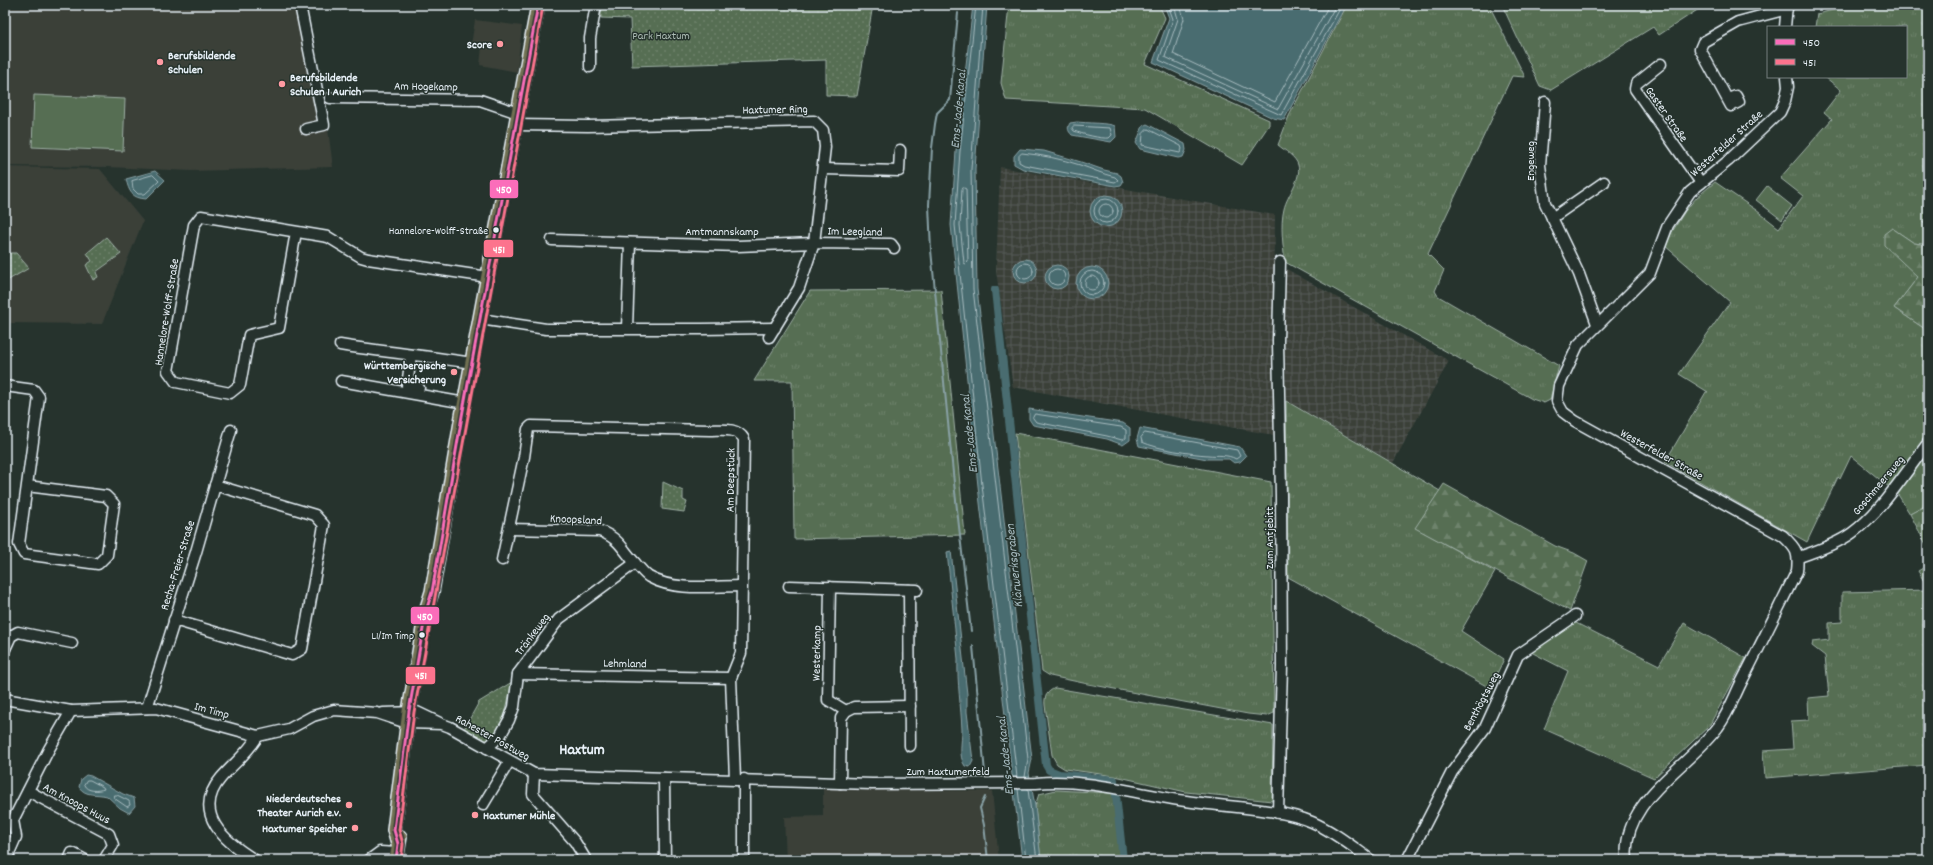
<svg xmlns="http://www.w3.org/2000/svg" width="1933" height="865" viewBox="0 0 1933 865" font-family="Dekko,sans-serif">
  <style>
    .built { fill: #3a4039 }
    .industrial { fill: url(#industrial-grid) }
    .grass { fill: url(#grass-tufts); stroke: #9fb0a6 }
    .forest { fill: url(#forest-firs); stroke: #9fb0a6 }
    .park { fill: url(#park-dots); stroke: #9fb0a6 }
    .garden { fill: #566e53; stroke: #9fb0a6 }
    .water { fill: #496c6f; stroke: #89a1a6 }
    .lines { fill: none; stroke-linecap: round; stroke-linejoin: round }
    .shore { stroke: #a8bcc1; stroke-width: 1 }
    .stream { stroke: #89a1a6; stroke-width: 2 }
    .canal { stroke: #496c6f; stroke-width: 8 }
    .minor-casing { stroke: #e8f1f8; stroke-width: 13 }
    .major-casing { stroke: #e8f1f8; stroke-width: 16 }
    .minor { stroke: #26332d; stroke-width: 10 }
    .major { stroke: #716f52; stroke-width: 13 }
    .bus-1-casing { stroke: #26332d; stroke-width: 6 }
    .bus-2-casing { stroke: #26332d; stroke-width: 6 }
    .bus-1 { stroke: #fb6dba; stroke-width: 3 }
    .bus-2 { stroke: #fc738d; stroke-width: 3 }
    .poi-dot { fill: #ff9aa2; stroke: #26332d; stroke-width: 1.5 }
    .bus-dot { fill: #e8f1f8; stroke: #26332d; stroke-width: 1.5 }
    .labels { text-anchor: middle; stroke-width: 3; stroke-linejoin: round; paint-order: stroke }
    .bus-label { font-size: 11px; fill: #e8f1f8; stroke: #26332d; text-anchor: end }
    .park-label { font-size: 12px; fill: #aebdb6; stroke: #26332d }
    .poi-label { font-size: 12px; font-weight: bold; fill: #e8f1f8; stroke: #26332d; text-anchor: end }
    .street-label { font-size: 12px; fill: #e8f1f8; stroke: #26332d }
    .water-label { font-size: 13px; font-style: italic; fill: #a8bcc1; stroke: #26332d }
    .district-label { font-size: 16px; font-weight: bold; fill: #e8f1f8; stroke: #26332d }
    .line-badge { stroke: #26332d; stroke-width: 1.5 }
    .badge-label { font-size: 11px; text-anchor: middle; font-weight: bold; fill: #fff }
  </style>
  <defs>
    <pattern id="industrial-grid" width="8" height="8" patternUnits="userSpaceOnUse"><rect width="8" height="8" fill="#3a4039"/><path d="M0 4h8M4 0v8" fill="none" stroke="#565c56"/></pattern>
    <pattern id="grass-tufts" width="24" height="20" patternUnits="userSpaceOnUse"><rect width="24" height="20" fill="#566e53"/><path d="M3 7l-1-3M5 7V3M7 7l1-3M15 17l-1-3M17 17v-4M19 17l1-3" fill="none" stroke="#6e836c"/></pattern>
    <pattern id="forest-firs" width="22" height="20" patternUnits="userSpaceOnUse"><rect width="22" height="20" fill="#566e53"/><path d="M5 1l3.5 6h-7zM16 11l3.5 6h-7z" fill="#6e836c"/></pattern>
    <pattern id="park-dots" width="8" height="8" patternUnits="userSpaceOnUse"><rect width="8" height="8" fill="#566e53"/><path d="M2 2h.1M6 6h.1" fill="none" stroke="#6e836c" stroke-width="1.8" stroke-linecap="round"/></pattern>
  </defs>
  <rect width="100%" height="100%" fill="#26332d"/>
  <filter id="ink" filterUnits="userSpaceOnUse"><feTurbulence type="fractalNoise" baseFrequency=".025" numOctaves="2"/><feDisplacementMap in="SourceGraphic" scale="8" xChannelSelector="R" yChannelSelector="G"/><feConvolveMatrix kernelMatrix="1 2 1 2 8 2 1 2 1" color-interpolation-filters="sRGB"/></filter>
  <g filter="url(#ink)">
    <g class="built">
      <path d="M5,5H301L324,99L333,167L191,171L108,167L5,166Z"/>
      <path d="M475,20L522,26L517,72L480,65L482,46L471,45Z"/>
      <path d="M5,167L100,169L143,221L102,324L5,323Z"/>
      <path d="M823,788L992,791L999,860H786L784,817L823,816Z"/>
    </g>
    <g class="industrial">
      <path d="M1000,167L1275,215L1273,435L1013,387L996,271Z"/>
      <path d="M1283,267L1449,361L1393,463L1286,401Z"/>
    </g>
    <g class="grass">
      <path d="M1009,5H1159L1165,18L1145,64L1269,120V125L1242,165L1145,108L1006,100L1001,83Z"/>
      <path d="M1347,5H1489L1525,77L1512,76L1428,254L1444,270L1435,291L1438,296L1559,366L1550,400L1544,403L1532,399L1285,262C1283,245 1280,225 1284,209C1287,195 1302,179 1298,165C1296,157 1284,150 1278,145L1289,116Z"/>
      <path d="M1502,5H1705L1659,35L1653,27L1551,90L1540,86Z"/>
      <path d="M1853,5H1924L1928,8V220L1922,222L1928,227V245L1914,243L1892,228L1918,277L1894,308L1928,331V436L1889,487L1851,456L1840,479L1838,477L1807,542L1665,462L1706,392H1708L1679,374L1730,302L1664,245L1685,211L1697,197L1715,182L1756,210L1779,228L1803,196L1780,178L1832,119L1824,112L1841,90L1825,77H1906V27H1815L1817,14Z"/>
      <path d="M941,290L965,535L794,539L792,381H754L810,291Z"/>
      <path d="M1286,401L1440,491L1416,528L1495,572L1461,631L1504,659L1490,688L1288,577Z"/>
      <path d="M1015,433L1271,482L1274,713L1267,716L1248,714L1088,684L1050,676L1042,671Z"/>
      <path d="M1928,452V514L1923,507L1910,514L1897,493Z"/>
      <path d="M1928,590V765L1765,778L1763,751L1793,749L1791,721L1809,720L1808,698L1829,696L1825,656L1812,646L1813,642L1829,640V623L1842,622V592Z"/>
      <path d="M1574,622L1659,665L1684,623L1746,658L1709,726L1654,778L1544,729L1568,671L1531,652Z"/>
      <path d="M1055,688L1273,725L1272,801L1186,792L1115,776L1065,769L1057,764L1052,755L1045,705C1044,696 1047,692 1055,688Z"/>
      <path d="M1056,790L1112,793L1114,798L1121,860H1041L1035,806L1039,794Z"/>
      <path d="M1898,856V860H1832Z"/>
    </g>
    <g class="forest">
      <path d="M1892,228L1914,243L1928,245V331L1894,308L1918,277L1884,245V234Z"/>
      <path d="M1444,484L1555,546L1574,553L1588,561L1570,611L1415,528Z"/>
      <path d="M1923,507L1928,514V548L1910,514Z"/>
      <path d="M1928,565V588L1918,571Z"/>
    </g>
    <g class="park">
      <path d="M601,5H873L857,96L826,95V60L632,66L630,19L601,18Z"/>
      <path d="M106,237L121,254L96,272L98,277L93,280L86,265L92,261L87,253Z"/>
      <path d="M5,253H16L29,268L5,282Z"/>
      <path d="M663,482L683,491V500L687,502L684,512L662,509Z"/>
      <path d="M512,682L503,724L487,742L464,729L479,702Z"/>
    </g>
    <g class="garden">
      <path d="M34,95L125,99L123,151L32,147Z"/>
      <path d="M1767,186L1792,206L1782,220L1756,200Z"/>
    </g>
    <g class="water">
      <path d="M973,5H987L975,169L977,289L1032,759L1029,773L1035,806L1041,860H1022L978,486L951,225L956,151Z"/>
      <path d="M1164,5H1346L1284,120L1273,118L1153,62L1169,18Z"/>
      <path d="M1077,122C1085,123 1110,123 1115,126L1116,137L1111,142L1072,135C1068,131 1067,128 1070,123Z"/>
      <path d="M1147,124L1185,144L1186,150L1183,157L1178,158L1140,149L1136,143L1143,126Z"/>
      <path d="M1020,149L1044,151L1081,162L1104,170L1117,173L1121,176L1123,182L1121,185L1115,186L1023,169L1014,164V156Z"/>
      <path d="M155,171L165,180L146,199C132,198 129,192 126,179Z"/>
      <circle cx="1106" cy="211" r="16"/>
      <circle cx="1025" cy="271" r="12"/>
      <circle cx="1057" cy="277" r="12"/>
      <circle cx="1092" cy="283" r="16"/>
      <path d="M1029,409L1123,423L1130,428V440L1123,445L1107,439L1033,425L1029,419Z"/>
      <path d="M1140,428L1240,447L1246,456L1240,462L1234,463L1229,459H1207L1139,446L1137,439Z"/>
      <path d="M951,551L967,694V712L973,761L970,767L965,766C958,756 962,742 962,730C961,706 957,683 958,659L947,552Z"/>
      <path d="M86,775L91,776L123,794L134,798L135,806L129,813L120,808L107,796C96,793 86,797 79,787L81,779Z"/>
    </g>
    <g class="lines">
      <g class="shore">
        <path d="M976,5L960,151L955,225L982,485L1017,777"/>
        <path d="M983,5L971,169L973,289L1028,759L1025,777"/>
        <path d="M1168,5L1173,19L1159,60L1281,115L1342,5"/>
        <path d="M1174,5L1178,19L1165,57L1278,109L1336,5"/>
        <path d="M1180,5L1184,19L1173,54L1275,102L1329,5"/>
        <path d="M1074,126L1110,128L1112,135L1109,138C1101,139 1082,134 1074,131L1072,128Z"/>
        <path d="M1148,129L1181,146L1182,149L1180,153L1142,145L1143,134Z"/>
        <path d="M1022,153C1042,155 1061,159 1080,165C1092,169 1102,174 1115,177L1118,180L1115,182L1024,165L1019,162V156Z"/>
        <path d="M153,175L159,181L145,194H138L133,189L132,181Z"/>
        <path d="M964,188L966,189L968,262L966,264L964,263L960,225L962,189Z"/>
        <circle cx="1106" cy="211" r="12"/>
        <circle cx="1106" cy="211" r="7"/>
        <circle cx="1025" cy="271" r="8"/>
        <circle cx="1057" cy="277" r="8"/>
        <circle cx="1092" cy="283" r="12"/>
        <circle cx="1092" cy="283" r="7"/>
        <path d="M1035,414L1121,427L1126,430V438L1122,440L1107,436L1036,422L1033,418Z"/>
        <path d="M1145,433L1237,450L1240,456L1236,459C1227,454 1218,456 1208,455C1191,454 1157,449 1142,442L1141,438Z"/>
        <path d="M87,780H90L103,787L104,789C98,791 87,792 84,785Z"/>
        <path d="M1018,789L1026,860"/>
        <path d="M1028,789L1037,860"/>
        <path d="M114,795H117L129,801L130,805L127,807L114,798Z"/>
      </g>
      <g class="stream">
        <path d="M959,6V5"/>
        <path d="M958,13L950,100L937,113L935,124L932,148L929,205L931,250L954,483L971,631"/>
        <path d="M973,646L985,773"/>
        <path d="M985,797L980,808L984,825L988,860"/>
      </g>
      <g class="canal">
        <path d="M995,290L1046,765L1049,770L1059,774L1114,780V783"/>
        <path d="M1116,795L1123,860"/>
      </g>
      <defs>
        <g id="minor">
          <path d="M300,5L324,125L306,129"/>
          <path d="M1785,27L1787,5"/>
          <path d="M1661,64L1636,84L1635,89L1701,183"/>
          <path d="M590,67V38L596,5"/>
          <path d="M330,98L480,100L518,113"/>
          <path d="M1728,99L1736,96L1739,102L1731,106L1700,49L1703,42L1738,22L1787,9"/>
          <path d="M1545,102L1540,165L1545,203L1579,274L1597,324"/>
          <path d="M516,125L588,126L814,121L823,130L825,147L814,243L799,288L769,337"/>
          <path d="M824,169L899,171L900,150"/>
          <path d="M1552,218L1604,182"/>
          <path d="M296,232L279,328L249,335L240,385L230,393L176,382L168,371L194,225L201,216L328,237L361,257L368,259L488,277"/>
          <path d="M552,240L738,246L814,243L891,244L894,248"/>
          <path d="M480,319L546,329H702L775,328"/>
          <path d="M627,328L630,243"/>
          <path d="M340,345C384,352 428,356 473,363"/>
          <path d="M411,356L407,386L419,388"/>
          <path d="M341,381L465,403"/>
          <path d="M5,386L34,390L39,397L19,544L24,554L98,564L107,555L114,504L106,496L27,486"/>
          <path d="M509,529L600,531C620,539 622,549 636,564C640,568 644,574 649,577C676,592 712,586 741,586"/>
          <path d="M1799,557C1817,551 1837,544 1852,533C1882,511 1905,473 1928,443"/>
          <path d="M502,560L524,457L528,429L531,426L710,430C722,430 737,427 744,439L741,653L731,678L735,779"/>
          <path d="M789,586L917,590"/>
          <path d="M830,587L828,700L846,711"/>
          <path d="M909,590L910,746"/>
          <path d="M174,620L292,655L302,649L324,525L315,515L215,485"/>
          <path d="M5,649L11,636L18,632L72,643"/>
          <path d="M518,674L731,678"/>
          <path d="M5,699L71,711L156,708L258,736L289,729L313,716L334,710L377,713L407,723L442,724L450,727L534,774L872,784L1036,783C1086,778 1137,794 1186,801C1223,807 1279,808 1312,822C1333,831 1353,847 1371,860"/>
          <path d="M147,708L196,552L231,430"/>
          <path d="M383,713L417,712L440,723"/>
          <path d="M487,748L500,736L509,720L514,707L518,674L559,619L635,563"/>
          <path d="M534,774L533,794L575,842L586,860"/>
          <path d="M664,778L665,860"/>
          <path d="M840,783L841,718L846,711L854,707L910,706"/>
          <path d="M28,791L109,834L113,845L104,860"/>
          <path d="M483,805L509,762"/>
          <path d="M1278,813L1282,666L1281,496L1278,341L1280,262"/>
          <path d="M6,860L16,837L13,820L49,749L71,711"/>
          <path d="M69,860L72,853L85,860"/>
          <path d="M255,860C225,842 191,813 221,778C235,762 246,755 258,736"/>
          <path d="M369,860L380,852L397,853"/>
          <path d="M744,860V779"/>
          <path d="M1407,860L1452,772L1485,728L1518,655L1575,616"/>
          <path d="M1627,860C1620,801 1688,768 1718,727C1728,714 1734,697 1741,683C1760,646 1778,609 1797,571C1799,553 1797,549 1783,536L1575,421L1563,412L1557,401L1559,386L1578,345L1650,273L1668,225L1690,192L1728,161L1780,112L1785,101L1788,87L1787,77"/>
        </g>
        <g id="major">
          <path d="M398,844L394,830L409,711L426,611L432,592L462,416L538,5"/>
          <path d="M396,860L400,837"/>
        </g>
      </defs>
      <use href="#minor" class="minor-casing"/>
      <use href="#major" class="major-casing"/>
      <use href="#minor" class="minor"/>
      <use href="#major" class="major"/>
      <defs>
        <path id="bus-1" d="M396,860L398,844L394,830L409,711L426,611L432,592L462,416L538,5"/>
        <path id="bus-2" d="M401,860L403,844L399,830L414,712L543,6"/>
      </defs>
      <use href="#bus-1" class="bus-1-casing"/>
      <use href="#bus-2" class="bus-2-casing"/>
      <use href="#bus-1" class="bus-1"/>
      <use href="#bus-2" class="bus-2"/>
    </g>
  </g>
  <g class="poi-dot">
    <circle cx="500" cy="44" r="4"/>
    <circle cx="160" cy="62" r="4"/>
    <circle cx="282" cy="84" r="4"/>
    <circle cx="454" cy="372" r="4"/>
    <circle cx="349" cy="805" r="4"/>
    <circle cx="475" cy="815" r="4"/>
    <circle cx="355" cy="828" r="4"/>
  </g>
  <g class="bus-dot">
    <circle cx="496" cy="230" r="3.5"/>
    <circle cx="422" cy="635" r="3.5"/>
  </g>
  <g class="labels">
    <g class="bus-label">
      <text x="488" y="234">Hannelore-Wolff-Straße</text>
      <text x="414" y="639">L1/Im Timp</text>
    </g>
    <g class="park-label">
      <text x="661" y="39">Park Haxtum</text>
    </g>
    <g class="poi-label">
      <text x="492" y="48">Score</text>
      <text x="168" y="59" text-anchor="start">Berufsbildende<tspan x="168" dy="14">Schulen</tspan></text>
      <text x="290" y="81" text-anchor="start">Berufsbildende<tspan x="290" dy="14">Schulen 1 Aurich</tspan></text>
      <text x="446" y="369">Württembergische<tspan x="446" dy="14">Versicherung</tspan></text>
      <text x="341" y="802">Niederdeutsches<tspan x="341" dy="14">Theater Aurich e.v.</tspan></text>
      <text x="483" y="819" text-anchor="start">Haxtumer Mühle</text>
      <text x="347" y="832">Haxtumer Speicher</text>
    </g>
    <g class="street-label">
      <text transform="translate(426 86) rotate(1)" y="4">Am Hogekamp</text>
      <text transform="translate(775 109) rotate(-1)" y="4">Haxtumer Ring</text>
      <text transform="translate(1667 114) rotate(55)" y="4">Gaster Straße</text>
      <text transform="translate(1726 143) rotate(-42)" y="4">Westerfelder Straße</text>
      <text transform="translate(1530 161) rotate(-90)" y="4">Engeweg</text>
      <text x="722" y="235">Amtmannskamp</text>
      <text transform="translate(855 231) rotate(1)" y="4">Im Leegland</text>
      <text transform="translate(166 312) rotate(-81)" y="4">Hannelore-Wolff-Straße</text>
      <text transform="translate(1662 454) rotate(29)" y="4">Westerfelder Straße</text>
      <text transform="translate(730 480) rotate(-89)" y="4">Am Deepstück</text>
      <text transform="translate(1878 485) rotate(-50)" y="4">Goschmeersweg</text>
      <text transform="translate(576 519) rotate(3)" y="4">Knoopsland</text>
      <text transform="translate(1269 538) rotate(-90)" y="4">Zum Antjebitt</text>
      <text transform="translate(177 565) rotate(-73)" y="4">Recha-Freier-Straße</text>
      <text transform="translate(532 634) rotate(-53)" y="4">Tränkeweg</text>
      <text transform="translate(816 653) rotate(-89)" y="4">Westerkamp</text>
      <text transform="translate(625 663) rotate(1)" y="4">Lehmland</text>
      <text transform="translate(1481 701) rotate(-62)" y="4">Benthögtsweg</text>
      <text transform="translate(212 710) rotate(15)" y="4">Im Timp</text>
      <text transform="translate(493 737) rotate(29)" y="4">Rahester Postweg</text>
      <text x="948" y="775">Zum Haxtumerfeld</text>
      <text transform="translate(77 803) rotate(28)" y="4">Am Knoops Huus</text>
    </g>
    <g class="water-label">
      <text transform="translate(957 109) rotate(-85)" y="5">Ems-Jade-Kanal</text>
      <text transform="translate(968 434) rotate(-96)" y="5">Ems-Jade-Kanal</text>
      <text transform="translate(1013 566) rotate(-96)" y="5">Klärwerksgraben</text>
      <text transform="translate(1004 756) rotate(-96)" y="5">Ems-Jade-Kanal</text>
    </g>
    <g class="district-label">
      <text x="582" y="754">Haxtum</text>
    </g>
  </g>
  <g class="line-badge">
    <rect x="489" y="179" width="30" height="20" rx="4" fill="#fb6dba"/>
    <rect x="483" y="239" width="31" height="19" rx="4" fill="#fc738d"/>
    <rect x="410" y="606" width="30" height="19" rx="4" fill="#fb6dba"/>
    <rect x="405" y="666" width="31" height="19" rx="4" fill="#fc738d"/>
  </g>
  <g class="badge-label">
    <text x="504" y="193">450</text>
    <text x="499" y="253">451</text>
    <text x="425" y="620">450</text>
    <text x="421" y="679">451</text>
  </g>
  <rect width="1933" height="865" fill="none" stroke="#26332d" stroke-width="20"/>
  <rect x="10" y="10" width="1913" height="845" fill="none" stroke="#e8f1f8" stroke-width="1.5" filter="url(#ink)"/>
  <rect x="1767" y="26" width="140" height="52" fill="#26332d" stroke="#747f7e"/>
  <rect x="1775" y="39" width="20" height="6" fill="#fb6dba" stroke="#747f7e"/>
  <text x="1803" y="46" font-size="12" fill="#e8f1f8">450</text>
  <rect x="1775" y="59" width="20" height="6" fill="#fc738d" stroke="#747f7e"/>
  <text x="1803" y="66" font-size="12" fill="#e8f1f8">451</text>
</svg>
